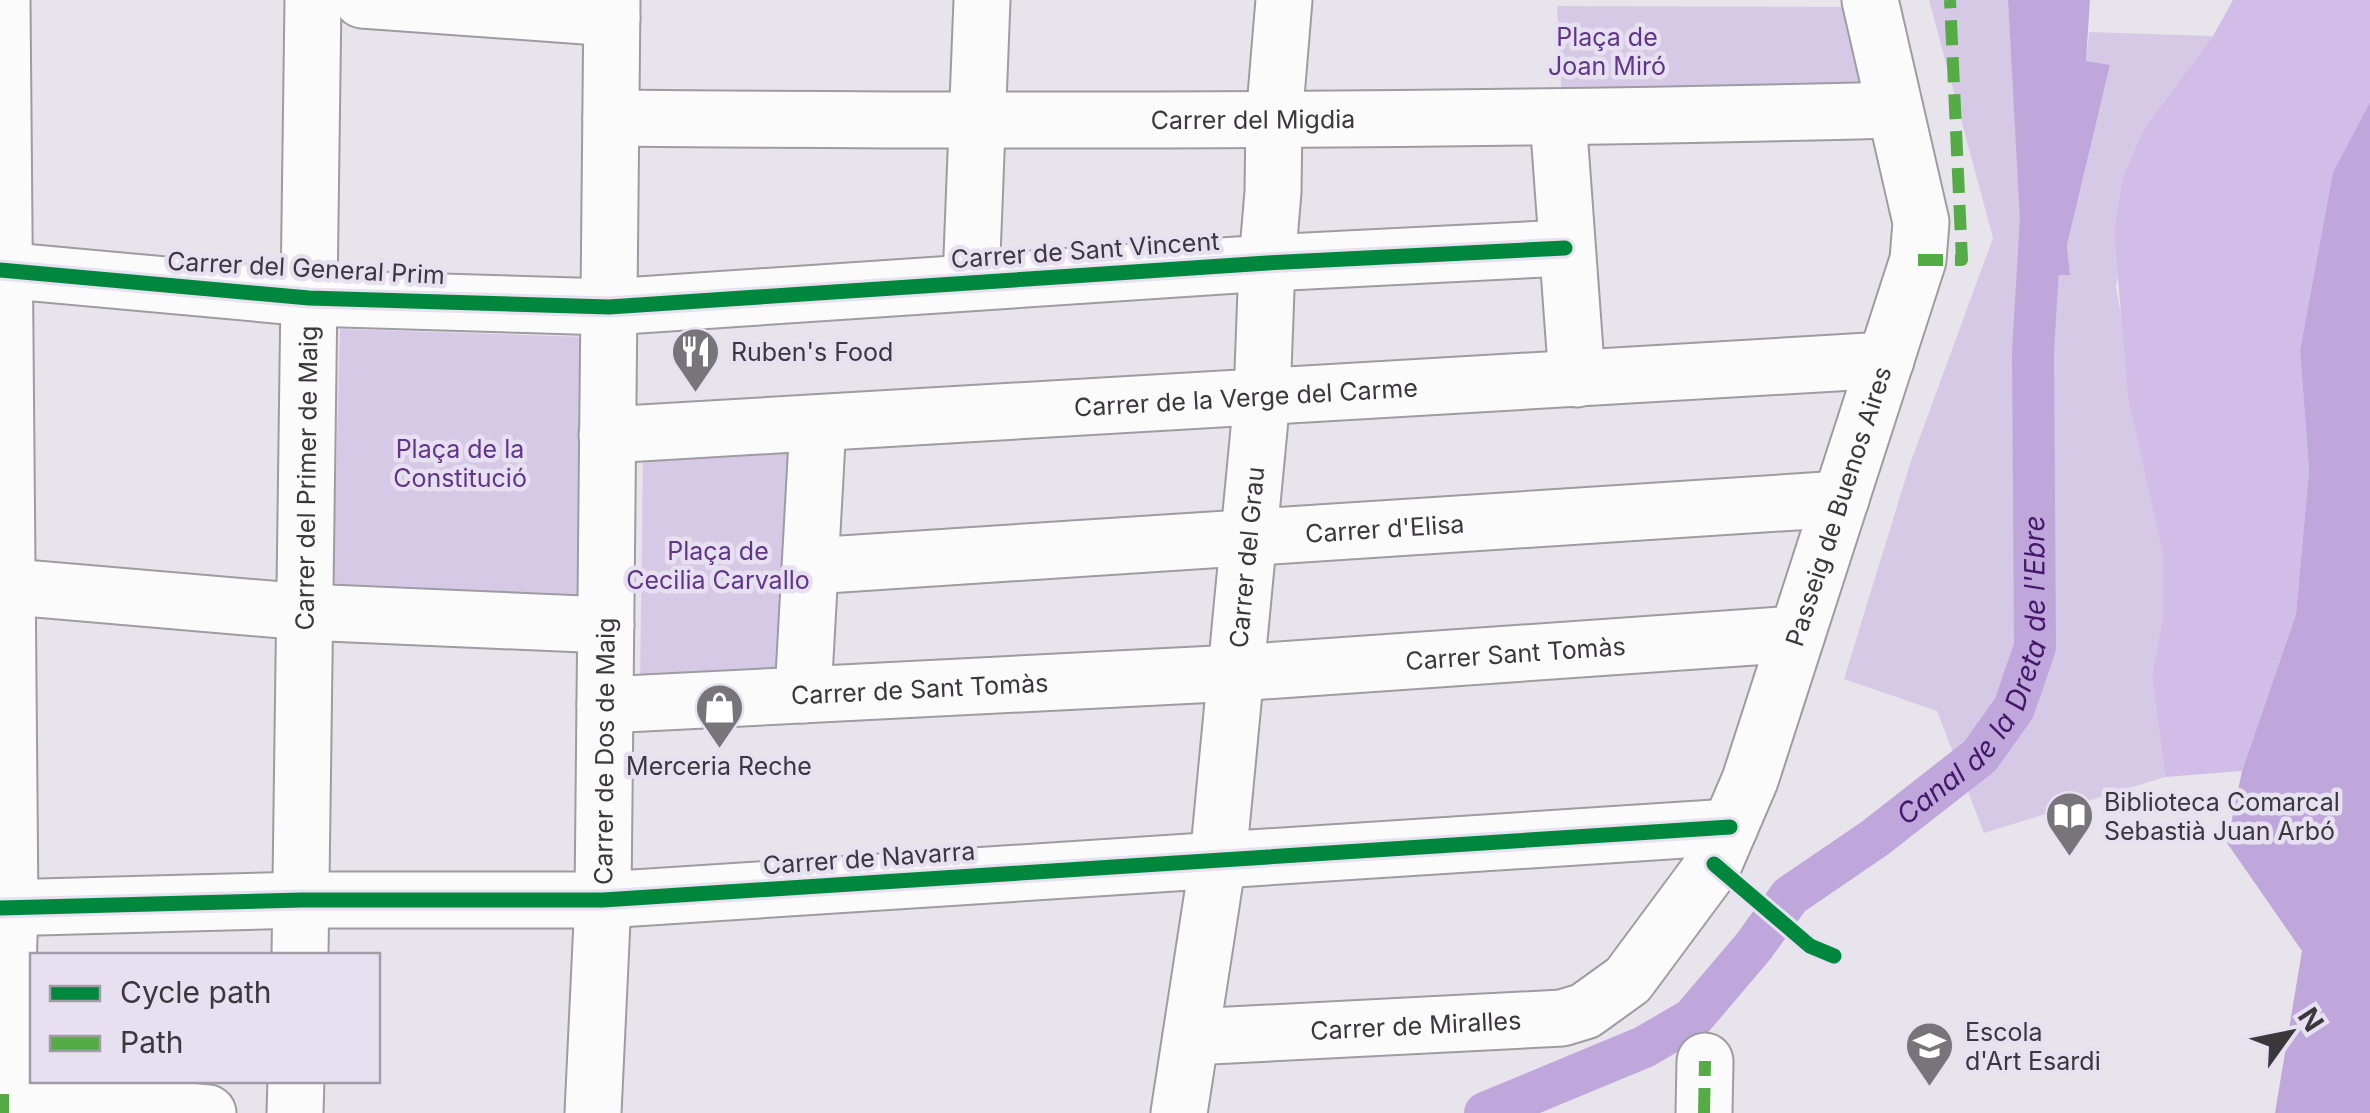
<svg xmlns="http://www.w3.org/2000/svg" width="2370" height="1113" viewBox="0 0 2370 1113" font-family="Inter,sans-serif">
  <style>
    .green { fill: #d6c9e6 }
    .forest { fill: #d1bde8 }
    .water { fill: #bfa7db }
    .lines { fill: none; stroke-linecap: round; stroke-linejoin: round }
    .canal { stroke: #bfa7db; stroke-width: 42 }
    .minor-casing { stroke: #9e9ba1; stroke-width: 59 }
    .minor { stroke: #fcfbfc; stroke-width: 55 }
    .quiet { stroke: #55ac46; stroke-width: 12; stroke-dasharray: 25 12; stroke-linecap: butt }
    .cycleway-casing { stroke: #e7e0f0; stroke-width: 21 }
    .cycleway { stroke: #00873e; stroke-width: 15 }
    .labels { text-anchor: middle; stroke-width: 9; stroke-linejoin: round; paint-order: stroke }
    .park-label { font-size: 25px; fill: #613689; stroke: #e7e0f0 }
    .street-label { font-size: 25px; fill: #3a373d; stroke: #e7e0f0 }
    .poi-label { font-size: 25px; fill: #3a373d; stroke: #e7e0f0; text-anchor: start }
    .water-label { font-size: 28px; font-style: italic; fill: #45176a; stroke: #e7e0f0 }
  </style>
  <rect width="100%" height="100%" fill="#e8e4ec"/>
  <g class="green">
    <path d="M1929,0H2008L2024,275H2070L2067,245L2110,65L2086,62L2089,32L2213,36L2145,127L2116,287L2163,554V614L2152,676L2165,777L1984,833L1937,711L1844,679L1910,464L1993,238Z"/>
    <path d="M1557,6L1855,7L1874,96L1562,100Z"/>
    <path d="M340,329L587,337L580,598L333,590Z"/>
    <path d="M798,446L791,675L640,684L643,455Z"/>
  </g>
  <path class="forest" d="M2233,0H2370V102L2333,172L2300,350L2309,470L2296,614L2242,771L2165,777L2152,676L2163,614V554L2128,397L2114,231L2123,177L2145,127L2213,36Z"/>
  <g class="water">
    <path d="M2008,0H2090L2086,61L2110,65L2067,245L2070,275H2023Z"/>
    <path d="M2370,102V1113H2275L2302,951L2227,843L2242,771L2296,614L2309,470L2300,350L2333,172Z"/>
  </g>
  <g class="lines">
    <path class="canal" id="s1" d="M1485,1113L1644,1047L1692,1019L1754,946L1790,896L1875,838L1980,756L2014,708L2035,647L2033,351L2041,218"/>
    <defs>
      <g id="minor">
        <path d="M2,0L10,909L3,1113"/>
        <path d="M362,0L612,18"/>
        <path id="s2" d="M611,118C1039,122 1467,121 1895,110"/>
        <path d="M1558,118L1577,379"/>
        <path d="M0,270L309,298L609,307L1267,263L1565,248"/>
        <path d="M971,282L982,0"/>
        <path id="s3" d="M607,435L1886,360"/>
        <path id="s4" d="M811,566L1841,499"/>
        <path d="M0,586L305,612L606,625"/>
        <path d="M803,695L818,423"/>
        <path id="s5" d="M605,705L1236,673L1797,634"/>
        <path d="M0,908L302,900H603L1730,827"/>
        <path id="s6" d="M300,956L313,0"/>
        <path id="s7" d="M1191,1037L1562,1018L1585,1011L1628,980L1714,864L1750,780L1918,260L1921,222L1870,0"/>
        <path d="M0,1094L208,1113"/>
        <path d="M295,1113L296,1080"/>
        <path id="s8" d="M593,1113L603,900L612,0"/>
        <path id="s9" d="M1179,1113L1218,860L1262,398L1267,263L1273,192L1274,120L1284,0"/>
        <path d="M1704,1113L1705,1061"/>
      </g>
    </defs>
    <use href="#minor" class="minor-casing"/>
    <use href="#minor" class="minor"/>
    <g class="quiet">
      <path d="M1918,260H1962L1950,0"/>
      <path d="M3,1113V1094"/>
      <path d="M1704,1113L1705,1061"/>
    </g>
    <defs>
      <g id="cycleway">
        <path d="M0,270L309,298L609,307L1267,263L1565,248"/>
        <path d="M1714,864L1810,946L1834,956"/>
        <path d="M0,908L302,900H603L1730,827"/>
      </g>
    </defs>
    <use href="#cycleway" class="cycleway-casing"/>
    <use href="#cycleway" class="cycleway"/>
  </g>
  <defs>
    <symbol id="restaurant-pin" viewBox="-11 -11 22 30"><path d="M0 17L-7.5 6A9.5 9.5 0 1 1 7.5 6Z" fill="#77747a" stroke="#e7e0f0"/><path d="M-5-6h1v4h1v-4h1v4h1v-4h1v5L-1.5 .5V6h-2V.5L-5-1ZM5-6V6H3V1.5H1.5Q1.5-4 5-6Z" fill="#fff"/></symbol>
    <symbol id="shop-pin" viewBox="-11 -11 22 30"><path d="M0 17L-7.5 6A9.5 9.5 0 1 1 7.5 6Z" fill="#77747a" stroke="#e7e0f0"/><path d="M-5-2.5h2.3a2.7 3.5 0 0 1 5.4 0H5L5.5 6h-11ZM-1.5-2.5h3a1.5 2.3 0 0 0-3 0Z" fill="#fff"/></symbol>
    <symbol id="library-pin" viewBox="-11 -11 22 30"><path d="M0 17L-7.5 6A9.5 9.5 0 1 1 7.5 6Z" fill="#77747a" stroke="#e7e0f0"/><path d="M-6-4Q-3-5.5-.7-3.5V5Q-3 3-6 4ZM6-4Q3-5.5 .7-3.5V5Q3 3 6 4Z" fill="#fff"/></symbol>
    <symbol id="school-pin" viewBox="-11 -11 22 30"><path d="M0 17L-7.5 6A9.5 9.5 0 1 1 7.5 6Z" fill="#77747a" stroke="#e7e0f0"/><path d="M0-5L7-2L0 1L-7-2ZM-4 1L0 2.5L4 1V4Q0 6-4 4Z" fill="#fff"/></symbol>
  </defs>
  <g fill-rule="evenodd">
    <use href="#restaurant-pin" x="668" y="324" width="55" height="75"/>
    <use href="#shop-pin" x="692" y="680" width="55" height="75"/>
    <use href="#library-pin" x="2042" y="788" width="55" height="75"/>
    <use href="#school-pin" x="1902" y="1018" width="55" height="75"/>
  </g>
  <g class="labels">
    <g class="park-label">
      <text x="1607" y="46">Plaça de<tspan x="1607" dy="29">Joan Miró</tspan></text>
      <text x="460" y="458">Plaça de la<tspan x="460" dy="29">Constitució</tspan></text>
      <text x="718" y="560">Plaça de<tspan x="718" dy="29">Cecilia Carvallo</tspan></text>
    </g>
    <g class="street-label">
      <text dy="9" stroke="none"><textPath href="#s2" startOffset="642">Carrer del Migdia</textPath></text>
      <text transform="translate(1085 250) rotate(-4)" y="9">Carrer de Sant Vincent</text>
      <text transform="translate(306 268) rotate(3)" y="9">Carrer del General Prim</text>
      <text dy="9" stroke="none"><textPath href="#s3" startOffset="640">Carrer de la Verge del Carme</textPath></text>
      <text dy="9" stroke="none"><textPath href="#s6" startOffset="478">Carrer del Primer de Maig</textPath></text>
      <text dy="9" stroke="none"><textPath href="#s7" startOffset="972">Passeig de Buenos Aires</textPath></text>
      <text dy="9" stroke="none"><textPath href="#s4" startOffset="575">Carrer d'Elisa</textPath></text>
      <text dy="9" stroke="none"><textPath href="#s9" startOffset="560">Carrer del Grau</textPath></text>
      <text dy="9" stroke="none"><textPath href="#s5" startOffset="912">Carrer Sant Tomàs</textPath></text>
      <text dy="9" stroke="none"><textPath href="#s5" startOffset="315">Carrer de Sant Tomàs</textPath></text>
      <text dy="9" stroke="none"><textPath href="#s8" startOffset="362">Carrer de Dos de Maig</textPath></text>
      <text transform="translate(869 858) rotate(-4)" y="9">Carrer de Navarra</text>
      <text dy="9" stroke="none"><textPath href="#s7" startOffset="225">Carrer de Miralles</textPath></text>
    </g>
    <g class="poi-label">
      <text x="731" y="361">Ruben's Food</text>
      <text x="719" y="775" text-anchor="middle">Merceria Reche</text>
      <text x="2104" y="811">Biblioteca Comarcal<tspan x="2104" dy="29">Sebastià Juan Arbó</tspan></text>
      <text x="1965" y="1041">Escola<tspan x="1965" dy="29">d'Art Esardi</tspan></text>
    </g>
    <g class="water-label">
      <text dy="10" stroke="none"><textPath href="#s1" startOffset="698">Canal de la Dreta de l'Ebre</textPath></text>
    </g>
  </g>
  <rect x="30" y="953" width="350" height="130" fill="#e7e0f0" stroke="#a29ca8" stroke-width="2.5"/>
  <rect x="50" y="986" width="50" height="15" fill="#00873e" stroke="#a29ca8" stroke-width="2.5"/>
  <text x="120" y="1003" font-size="30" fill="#3a373d">Cycle path</text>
  <rect x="50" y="1036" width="50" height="15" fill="#55ac46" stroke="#a29ca8" stroke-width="2.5"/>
  <text x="120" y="1053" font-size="30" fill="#3a373d">Path</text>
  <g transform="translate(2290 1033) rotate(57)" stroke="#e7e0f0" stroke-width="8" paint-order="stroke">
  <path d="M0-8L18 38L0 25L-18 38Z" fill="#3a373d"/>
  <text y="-15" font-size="28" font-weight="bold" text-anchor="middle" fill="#3a373d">N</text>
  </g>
</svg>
